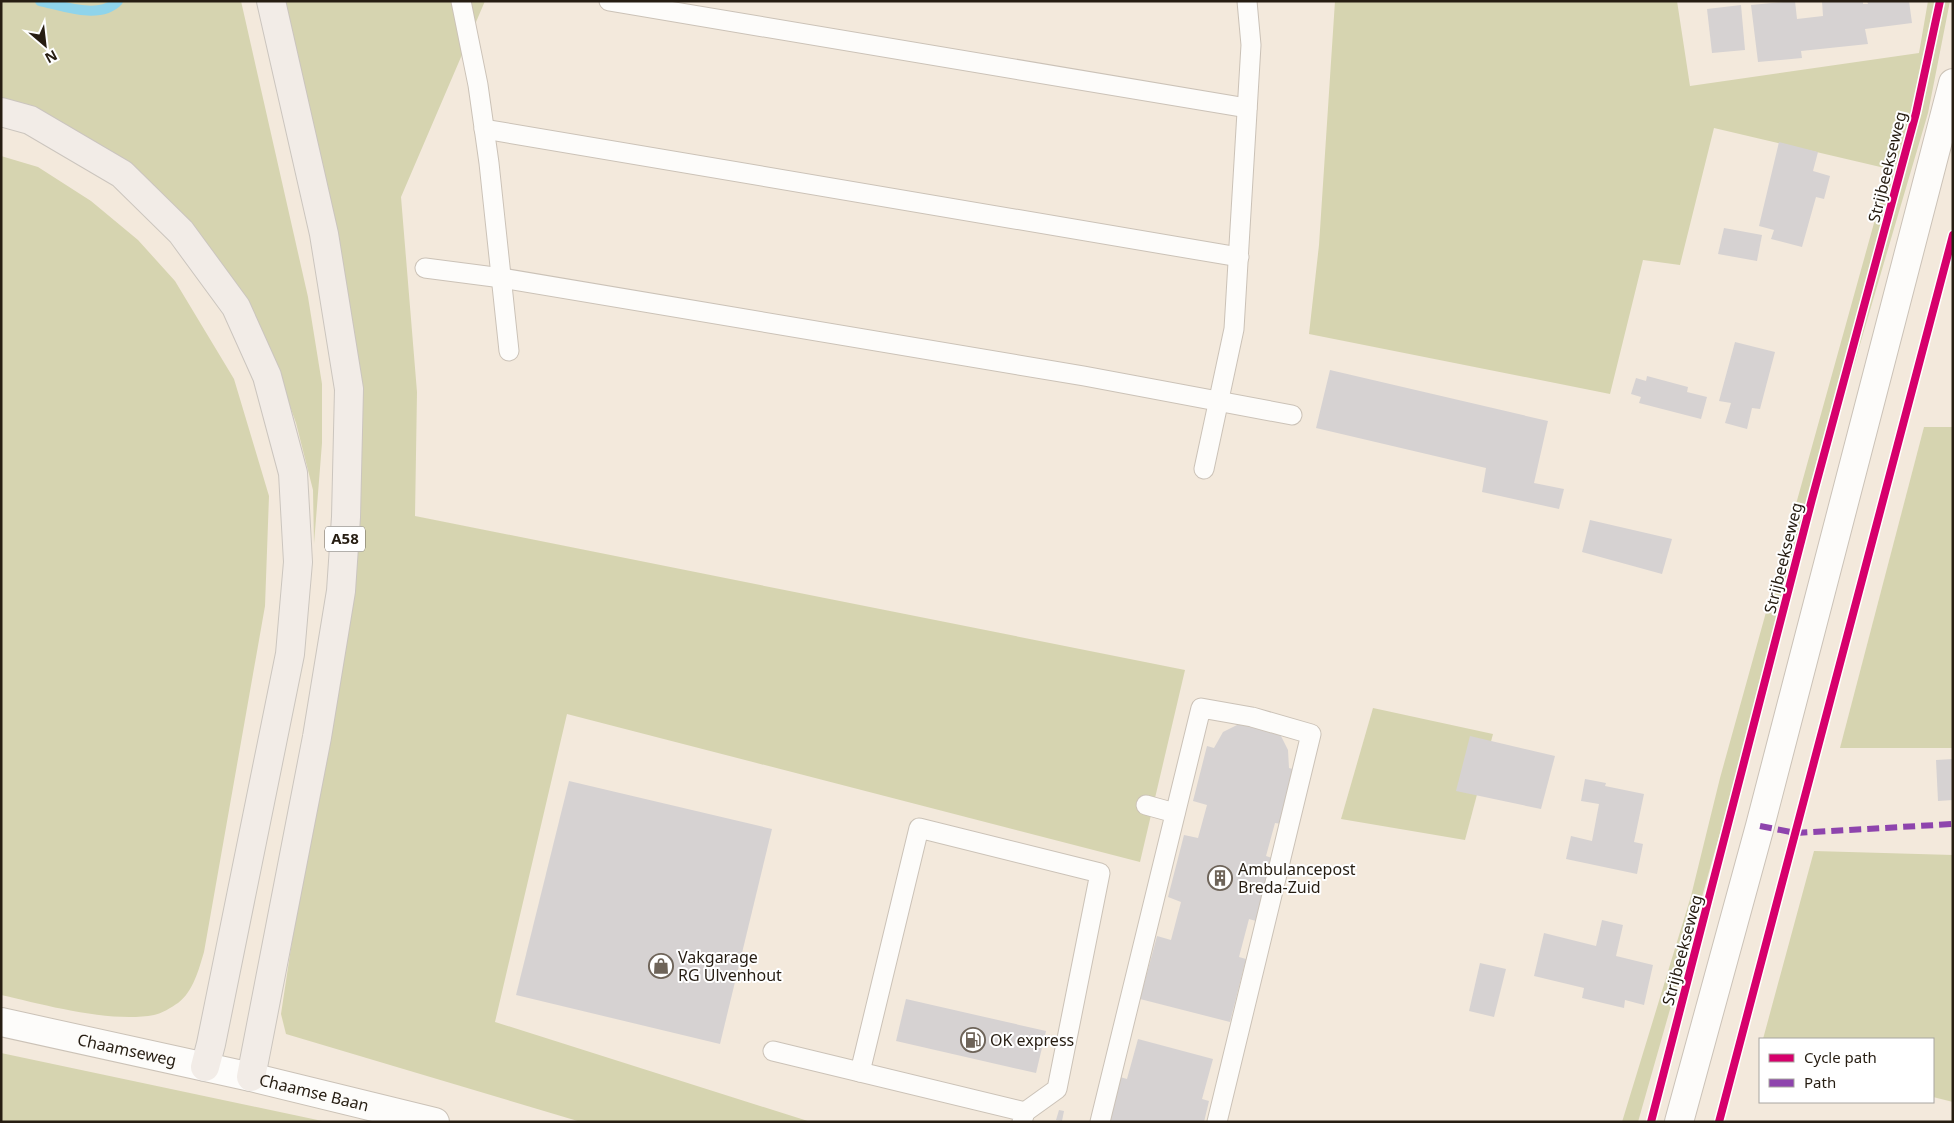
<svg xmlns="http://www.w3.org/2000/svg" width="1954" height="1123" viewBox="0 0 1954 1123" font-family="'Noto Sans',sans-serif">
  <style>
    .green { fill: #d6d4b0 }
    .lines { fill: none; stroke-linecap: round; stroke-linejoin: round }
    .stream { stroke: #8fd4eb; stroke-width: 10 }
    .building { fill: #d6d2d2 }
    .service-casing { stroke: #cbc2b7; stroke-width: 21 }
    .secondary-casing { stroke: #cbc2b7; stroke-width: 30 }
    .motorway-casing { stroke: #cbc5be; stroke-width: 30 }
    .service { stroke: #fdfcfa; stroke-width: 19 }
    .secondary { stroke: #fdfcfa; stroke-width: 28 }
    .motorway { stroke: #f2ece7; stroke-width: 28 }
    .quiet { stroke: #8e44ad; stroke-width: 6; stroke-dasharray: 12 6; stroke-linecap: butt }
    .cycleway-casing { stroke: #fff; stroke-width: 11 }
    .cycleway { stroke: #d6006c; stroke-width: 8 }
    .labels { text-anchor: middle; stroke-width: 4; stroke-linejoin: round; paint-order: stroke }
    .shield { fill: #fff; stroke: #676159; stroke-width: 1 }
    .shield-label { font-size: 15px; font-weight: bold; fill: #261d12 }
    .street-label { font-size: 16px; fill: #261d12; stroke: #fff }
    .poi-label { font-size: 16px; fill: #261d12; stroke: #fff; text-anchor: start }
  </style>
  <rect width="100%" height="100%" fill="#f3e9dc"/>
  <g class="green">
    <path d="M1,1H241L308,297L322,384V443L314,544L313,490L296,423L274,361L169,208L1,109Z"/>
    <path d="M278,1H485L401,197L417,392L415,516L1185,670L1140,862L567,714L495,1022L811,1122H581L286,1034L281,1014L352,544L361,415Z"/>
    <path d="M1335,1H1677L1690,86L1919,53L1928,1H1950L1928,113L1826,460L1638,1122H1622L1691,896L1720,778L1889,169L1714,128L1680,265L1643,260L1610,394L1309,334L1319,245Z"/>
    <path d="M1,156L38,167L91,201L138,240L175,281L234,379L269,496L265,606L204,952C199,969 193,992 178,1003C172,1007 161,1014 154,1015C110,1023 45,1005 1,995Z"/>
    <path d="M1924,427H1953V748H1840Z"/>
    <path d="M1373,708L1493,734L1465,840L1341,819Z"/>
    <path d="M1814,851L1953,855V1102L1933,1097V1039H1763Z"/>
    <path d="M1,1053L327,1122H1Z"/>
  </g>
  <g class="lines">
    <path class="stream" d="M40,1C63,6 100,20 118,1"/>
  </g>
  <g class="building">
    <path d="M1795,1L1797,19L1823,16L1822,1H1863V4H1868L1867,1H1909L1912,23L1865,29L1868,44L1801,51L1802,58L1758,62L1751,5Z"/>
    <path d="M1741,5L1745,50L1712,53L1707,9Z"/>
    <path d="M1779,142L1818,152L1813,171L1830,176L1824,199L1816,197L1802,247L1771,239L1774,230L1759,226Z"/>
    <path d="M1724,228L1762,235L1757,261L1718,254Z"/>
    <path d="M1735,342L1775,352L1760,409L1752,408L1747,429L1725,423L1731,403L1719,401Z"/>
    <path d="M1330,370L1548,421L1534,483L1564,489L1559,509L1482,492L1486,468L1316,428Z"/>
    <path d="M1647,376L1688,387L1687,392L1707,397L1701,419L1639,403L1641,397L1631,394L1636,378L1646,381Z"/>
    <path d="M1590,520L1672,539L1662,574L1582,552Z"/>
    <path d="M1248,722L1280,734L1288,750L1289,768L1296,770L1282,824L1275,823L1266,856L1272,858L1256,921L1249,919L1239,957L1246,959L1230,1022L1140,999L1157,936L1171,940L1181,902L1168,897L1184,835L1198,838L1207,805L1193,801L1207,746L1214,748L1223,732L1239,724Z"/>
    <path d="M1470,736L1555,756L1541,809L1456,791Z"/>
    <path d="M1953,759V800L1938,801L1936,760Z"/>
    <path d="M1585,779L1606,783L1605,786L1644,794L1634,842L1643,844L1637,874L1566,859L1571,836L1592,841L1599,804L1581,801Z"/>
    <path d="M569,781L772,829L720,1044L516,995Z"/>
    <path d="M1602,920L1623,925L1616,956L1653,965L1644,1005L1625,1000L1624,1008L1582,998L1584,988L1534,976L1544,933L1596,946Z"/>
    <path d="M1480,963L1506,969L1494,1017L1469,1011Z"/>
    <path d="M906,999L1046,1031L1036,1073L896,1041Z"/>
    <path d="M1138,1039L1213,1059L1202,1099L1209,1101L1204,1122H1108L1120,1077L1127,1079Z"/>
    <path d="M1059,1110L1064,1111L1062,1121L1056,1120Z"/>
  </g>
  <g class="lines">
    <defs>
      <g id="service">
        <path d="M461,1L478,85L489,163L509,351"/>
        <path d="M609,1L1247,108"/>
        <path d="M484,129L1239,257"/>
        <path d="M425,268L502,278L1084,376L1292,415"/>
        <path d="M1204,469L1234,329L1251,45L1247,1"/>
        <path d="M1146,805L1175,813"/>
        <path d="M773,1051L1025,1112L1022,1122"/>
        <path d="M860,1072L919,828L1100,873L1057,1089L1025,1112"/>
        <path d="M1100,1122L1201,708L1252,717L1311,734L1217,1122"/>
      </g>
      <g id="secondary">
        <path id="s1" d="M1,1022L251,1077L435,1122"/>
        <path d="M1679,1122L1760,826L1953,83"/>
      </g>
      <g id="motorway">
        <path d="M1,112L30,120L122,174L181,232L236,307L267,376L293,473L298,562L290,654L211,1044L205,1067"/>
        <path d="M251,1077L317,737L341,591L346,517L349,389L324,234L271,1"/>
      </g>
    </defs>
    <use href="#service" class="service-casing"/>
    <use href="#secondary" class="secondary-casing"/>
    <use href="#motorway" class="motorway-casing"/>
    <use href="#service" class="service"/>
    <use href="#secondary" class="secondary"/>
    <use href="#motorway" class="motorway"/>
    <path class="quiet" d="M1760,826L1796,833L1953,824"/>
    <defs>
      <g id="cycleway">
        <path d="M1651,1122L1812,499L1916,113L1940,1"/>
        <path d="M1719,1122L1953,235"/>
      </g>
    </defs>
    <use href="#cycleway" class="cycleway-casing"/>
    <use href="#cycleway" class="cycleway"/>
  </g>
  <defs>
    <symbol id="building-ring" viewBox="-11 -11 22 22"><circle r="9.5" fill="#fff" stroke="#6e6459" stroke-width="1.5"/><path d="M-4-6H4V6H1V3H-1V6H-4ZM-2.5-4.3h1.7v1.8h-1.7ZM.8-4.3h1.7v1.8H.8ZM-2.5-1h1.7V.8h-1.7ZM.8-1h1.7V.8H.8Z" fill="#6e6459"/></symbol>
    <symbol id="shop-ring" viewBox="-11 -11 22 22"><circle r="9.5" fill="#fff" stroke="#6e6459" stroke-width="1.5"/><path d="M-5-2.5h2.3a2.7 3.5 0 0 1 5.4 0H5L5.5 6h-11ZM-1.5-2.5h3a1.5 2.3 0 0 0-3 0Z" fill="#6e6459"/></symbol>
    <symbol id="fuel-ring" viewBox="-11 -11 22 22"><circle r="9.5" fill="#fff" stroke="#6e6459" stroke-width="1.5"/><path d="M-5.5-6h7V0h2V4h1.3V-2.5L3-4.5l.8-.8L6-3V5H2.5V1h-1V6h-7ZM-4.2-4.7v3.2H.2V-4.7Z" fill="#6e6459"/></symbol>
  </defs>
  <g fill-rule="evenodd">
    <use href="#building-ring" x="1206" y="864" width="28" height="28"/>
    <use href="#shop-ring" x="647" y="952" width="28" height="28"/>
    <use href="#fuel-ring" x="959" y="1026" width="28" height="28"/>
  </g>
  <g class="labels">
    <rect class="shield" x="325" y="526.5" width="40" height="25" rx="4"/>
    <g class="shield-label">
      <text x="345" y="544">A58</text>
    </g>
    <g class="street-label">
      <text transform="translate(1887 167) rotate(-76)" y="6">Strijbeekseweg</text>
      <text transform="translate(1783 558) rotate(-76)" y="6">Strijbeekseweg</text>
      <text transform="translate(1682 950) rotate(-75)" y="6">Strijbeekseweg</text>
      <text dy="6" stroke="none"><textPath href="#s1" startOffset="129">Chaamseweg</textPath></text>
      <text dy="6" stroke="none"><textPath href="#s1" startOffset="321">Chaamse Baan</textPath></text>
    </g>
    <g class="poi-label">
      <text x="1238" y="875">Ambulancepost<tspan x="1238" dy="18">Breda-Zuid</tspan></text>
      <text x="678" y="963">Vakgarage<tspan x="678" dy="18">RG Ulvenhout</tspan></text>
      <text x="990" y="1046">OK express</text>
    </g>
  </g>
  <rect width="1954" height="1123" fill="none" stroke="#261d12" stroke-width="5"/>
  <rect x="1759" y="1038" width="175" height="65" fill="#ffffff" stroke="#a8a5a0"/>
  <rect x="1769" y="1054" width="25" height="8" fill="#d6006c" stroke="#a8a5a0"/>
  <text x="1804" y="1063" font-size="15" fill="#261d12">Cycle path</text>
  <rect x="1769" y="1079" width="25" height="8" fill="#8e44ad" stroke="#a8a5a0"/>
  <text x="1804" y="1088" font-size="15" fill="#261d12">Path</text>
  <g transform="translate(45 45) rotate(152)" stroke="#ffffff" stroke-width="4" paint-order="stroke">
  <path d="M0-4L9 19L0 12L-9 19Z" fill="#261d12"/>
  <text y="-8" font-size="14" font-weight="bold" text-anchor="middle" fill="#261d12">N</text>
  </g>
</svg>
